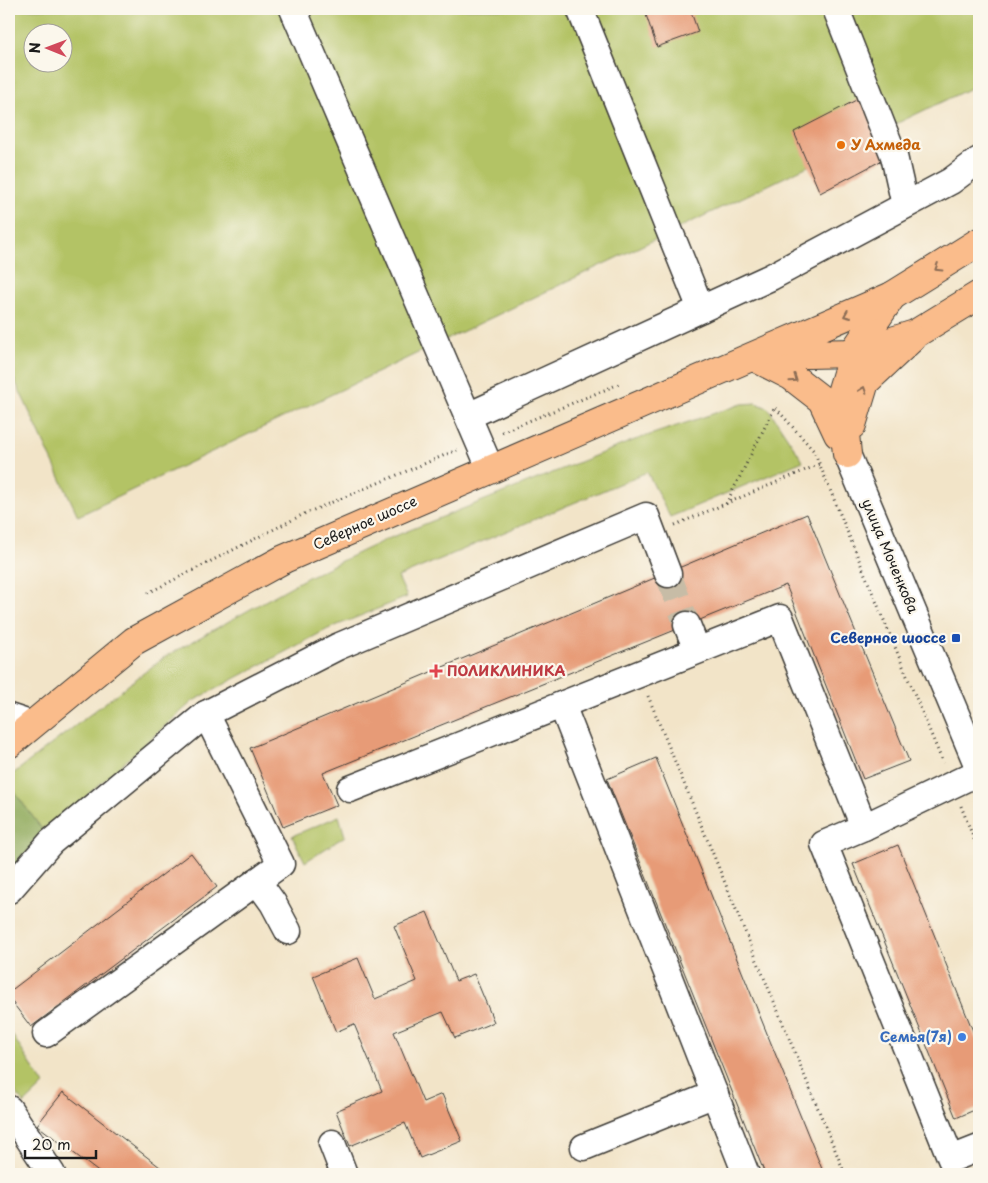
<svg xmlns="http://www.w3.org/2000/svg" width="988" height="1183" viewBox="0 0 988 1183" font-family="'Playpen Sans',sans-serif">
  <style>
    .green { fill: #b3c365; stroke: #687040; fill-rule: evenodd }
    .forest { fill: #8ea95a; stroke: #55623b }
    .building { fill: #e79b77 }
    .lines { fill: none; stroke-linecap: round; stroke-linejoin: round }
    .minor-tunnel { stroke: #c7bca6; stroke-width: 26; stroke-dasharray: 26 13; stroke-linecap: butt }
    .minor-casing { stroke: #3c3a36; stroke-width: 29 }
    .major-casing { stroke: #3c3a36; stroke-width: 30 }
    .path { stroke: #3c3a36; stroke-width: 3; stroke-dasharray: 1 4; stroke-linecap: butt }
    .minor { stroke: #fff; stroke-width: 26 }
    .major { stroke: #fabc8b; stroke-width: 28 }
    .oneway { stroke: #8b6c54 }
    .food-dot { fill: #e8710a; stroke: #fbf7ec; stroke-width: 2 }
    .transit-dot { fill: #1a4fb4; stroke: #fbf7ec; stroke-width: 2 }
    .health-dot { fill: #e0444e; stroke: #fbf7ec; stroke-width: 2 }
    .shop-dot { fill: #3f7fe0; stroke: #fbf7ec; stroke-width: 2 }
    .labels { text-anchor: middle; stroke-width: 4.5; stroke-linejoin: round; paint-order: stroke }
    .food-label { font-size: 14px; font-weight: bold; fill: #c56008; stroke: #fbf7ec; text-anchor: start }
    .street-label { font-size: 14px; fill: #1c1c1c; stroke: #fbf7ec }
    .transit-label { font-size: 14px; font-weight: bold; fill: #164399; stroke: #fbf7ec; text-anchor: end }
    .health-label { font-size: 14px; font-weight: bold; fill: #be3a42; stroke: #fbf7ec; text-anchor: start }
    .shop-label { font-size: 14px; font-weight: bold; fill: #366cbe; stroke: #fbf7ec; text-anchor: end }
  </style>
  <rect width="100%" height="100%" fill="#fbf7ec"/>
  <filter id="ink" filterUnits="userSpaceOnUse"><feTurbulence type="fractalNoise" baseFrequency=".02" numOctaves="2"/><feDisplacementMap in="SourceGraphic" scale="10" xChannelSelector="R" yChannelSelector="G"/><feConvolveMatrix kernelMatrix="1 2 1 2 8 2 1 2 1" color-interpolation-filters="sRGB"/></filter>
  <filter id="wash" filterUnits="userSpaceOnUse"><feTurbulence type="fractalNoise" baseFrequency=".0096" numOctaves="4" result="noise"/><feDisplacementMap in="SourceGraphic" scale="20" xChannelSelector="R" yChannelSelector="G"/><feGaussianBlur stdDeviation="1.12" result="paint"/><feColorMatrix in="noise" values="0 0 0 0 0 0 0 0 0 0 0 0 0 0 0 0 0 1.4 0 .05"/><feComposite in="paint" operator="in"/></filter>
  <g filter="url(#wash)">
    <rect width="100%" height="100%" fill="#f2e4c8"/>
    <g class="green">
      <path d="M9,9H979V84L78,516L9,368ZM32,32H62V62H32Z"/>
      <path d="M756,403L768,408L803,461L670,517L647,472L398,577L407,597L328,629L193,701L45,833L9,785V777L163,658L308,577L385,540L632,441L742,404Z"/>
      <path d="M339,816L345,836L305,862L292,836Z"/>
      <path d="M9,1030L44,1085L24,1104L9,1083Z"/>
    </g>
    <path class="forest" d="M9,785L45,833L9,872Z"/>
    <g id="blocks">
      <g class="building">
        <path d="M644,9H690L698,32L657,47Z"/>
        <path d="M864,96L888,157L820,193L794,132Z"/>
        <path d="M807,514L909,761L863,779L786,585L323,773L337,805L283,827L250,748Z"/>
        <path d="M656,758L751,994L824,1174H765L607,779Z"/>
        <path d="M898,845L979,1046V1108L956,1118L853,864Z"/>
        <path d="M191,853L217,887L31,1027L9,998V992Z"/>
        <path d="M427,912L456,981L474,974L494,1022L455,1038L443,1012L394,1032L423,1102L442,1094L462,1141L420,1158L405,1123L350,1146L336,1111L382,1091L354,1024L336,1032L313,976L358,958L375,999L417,981L394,926Z"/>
        <path d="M63,1092L169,1174H101L37,1125Z"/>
      </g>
    </g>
  </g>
  <g filter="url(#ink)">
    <use href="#blocks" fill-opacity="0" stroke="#3c3a36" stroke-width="1"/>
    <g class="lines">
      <path class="minor-tunnel" d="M668,574L687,625"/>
      <defs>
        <g id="minor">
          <path d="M293,9L490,468"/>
          <path d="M580,9L701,309"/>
          <path d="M836,9L894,156L905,205"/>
          <path d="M468,416L771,277L951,181L979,160"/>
          <path d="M847,454L979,769"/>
          <path d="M687,625L697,650"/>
          <path d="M562,705L746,1174"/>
          <path d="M9,717L30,724"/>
          <path d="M350,789L780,618L864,827L824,844L951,1159L979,1148"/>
          <path d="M864,827L979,772"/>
          <path d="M257,881L273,903L288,931"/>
          <path d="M9,890L51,842L206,714L337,647L646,516L668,574"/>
          <path d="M46,1034L281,864L206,714"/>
          <path d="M9,1109L52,1174"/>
          <path d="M332,1143L344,1174"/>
          <path d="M584,1147L715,1094"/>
        </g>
        <g id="major">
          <path d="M765,355L853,353L915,334L979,295"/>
          <path d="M754,357L791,376L822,400L838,434"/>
          <path d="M852,425L865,382L912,338"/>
          <path d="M847,454L841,393L853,353L892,296"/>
          <path d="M9,744L134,641L284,559L892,296L979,242"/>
        </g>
      </defs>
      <use href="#minor" class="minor-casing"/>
      <use href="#major" class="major-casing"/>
      <g class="path">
        <path d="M502,432L619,384"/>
        <path d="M726,504L775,407L814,451L943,763"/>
        <path d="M675,525L820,464"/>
        <path d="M148,593L304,514L457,450"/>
        <path d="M648,696L845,1174"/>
        <path d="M961,806L979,852"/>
      </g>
      <use href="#minor" class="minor"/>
      <use href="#major" class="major"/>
    </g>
    <defs><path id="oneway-chevron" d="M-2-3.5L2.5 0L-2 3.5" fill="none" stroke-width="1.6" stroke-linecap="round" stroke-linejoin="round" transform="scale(1.25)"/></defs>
    <g class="oneway">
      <use href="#oneway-chevron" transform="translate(938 268) rotate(148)"/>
      <use href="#oneway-chevron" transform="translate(847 315) rotate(157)"/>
      <use href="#oneway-chevron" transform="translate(794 379) rotate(35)"/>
      <use href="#oneway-chevron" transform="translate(863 390) rotate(-71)"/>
    </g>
  </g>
  <circle class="food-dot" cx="841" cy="145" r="5"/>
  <rect class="transit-dot" x="951" y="633" width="10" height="10" rx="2.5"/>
  <path class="health-dot" d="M433.5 663.5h5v5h5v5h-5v5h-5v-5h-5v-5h5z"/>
  <circle class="shop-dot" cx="962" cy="1037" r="5"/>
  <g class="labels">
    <g class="food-label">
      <text x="851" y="150">У Ахмеда</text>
    </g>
    <g class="street-label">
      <text transform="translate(365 523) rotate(-24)" y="5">Северное шоссе</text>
      <text transform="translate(890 556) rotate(67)" y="5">улица Моченкова</text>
    </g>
    <g class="transit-label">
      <text x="946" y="643">Северное шоссе</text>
    </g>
    <g class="health-label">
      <text x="447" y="676">ПОЛИКЛИНИКА</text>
    </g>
    <g class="shop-label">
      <text x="952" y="1042">Семья(7я)</text>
    </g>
  </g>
  <rect width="988" height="1183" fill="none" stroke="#fbf7ec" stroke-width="30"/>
  <g transform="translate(48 48) rotate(271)"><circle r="24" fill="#fbf7ec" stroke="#a29f99"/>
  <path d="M0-4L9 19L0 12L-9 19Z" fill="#d1495b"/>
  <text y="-8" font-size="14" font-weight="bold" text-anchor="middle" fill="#1c1c1c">N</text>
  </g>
  <path d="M25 1150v8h71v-8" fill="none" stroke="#1c1c1c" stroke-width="2.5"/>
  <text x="32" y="1150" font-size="15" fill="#1c1c1c" stroke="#fbf7ec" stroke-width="4" paint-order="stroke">20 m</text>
</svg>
